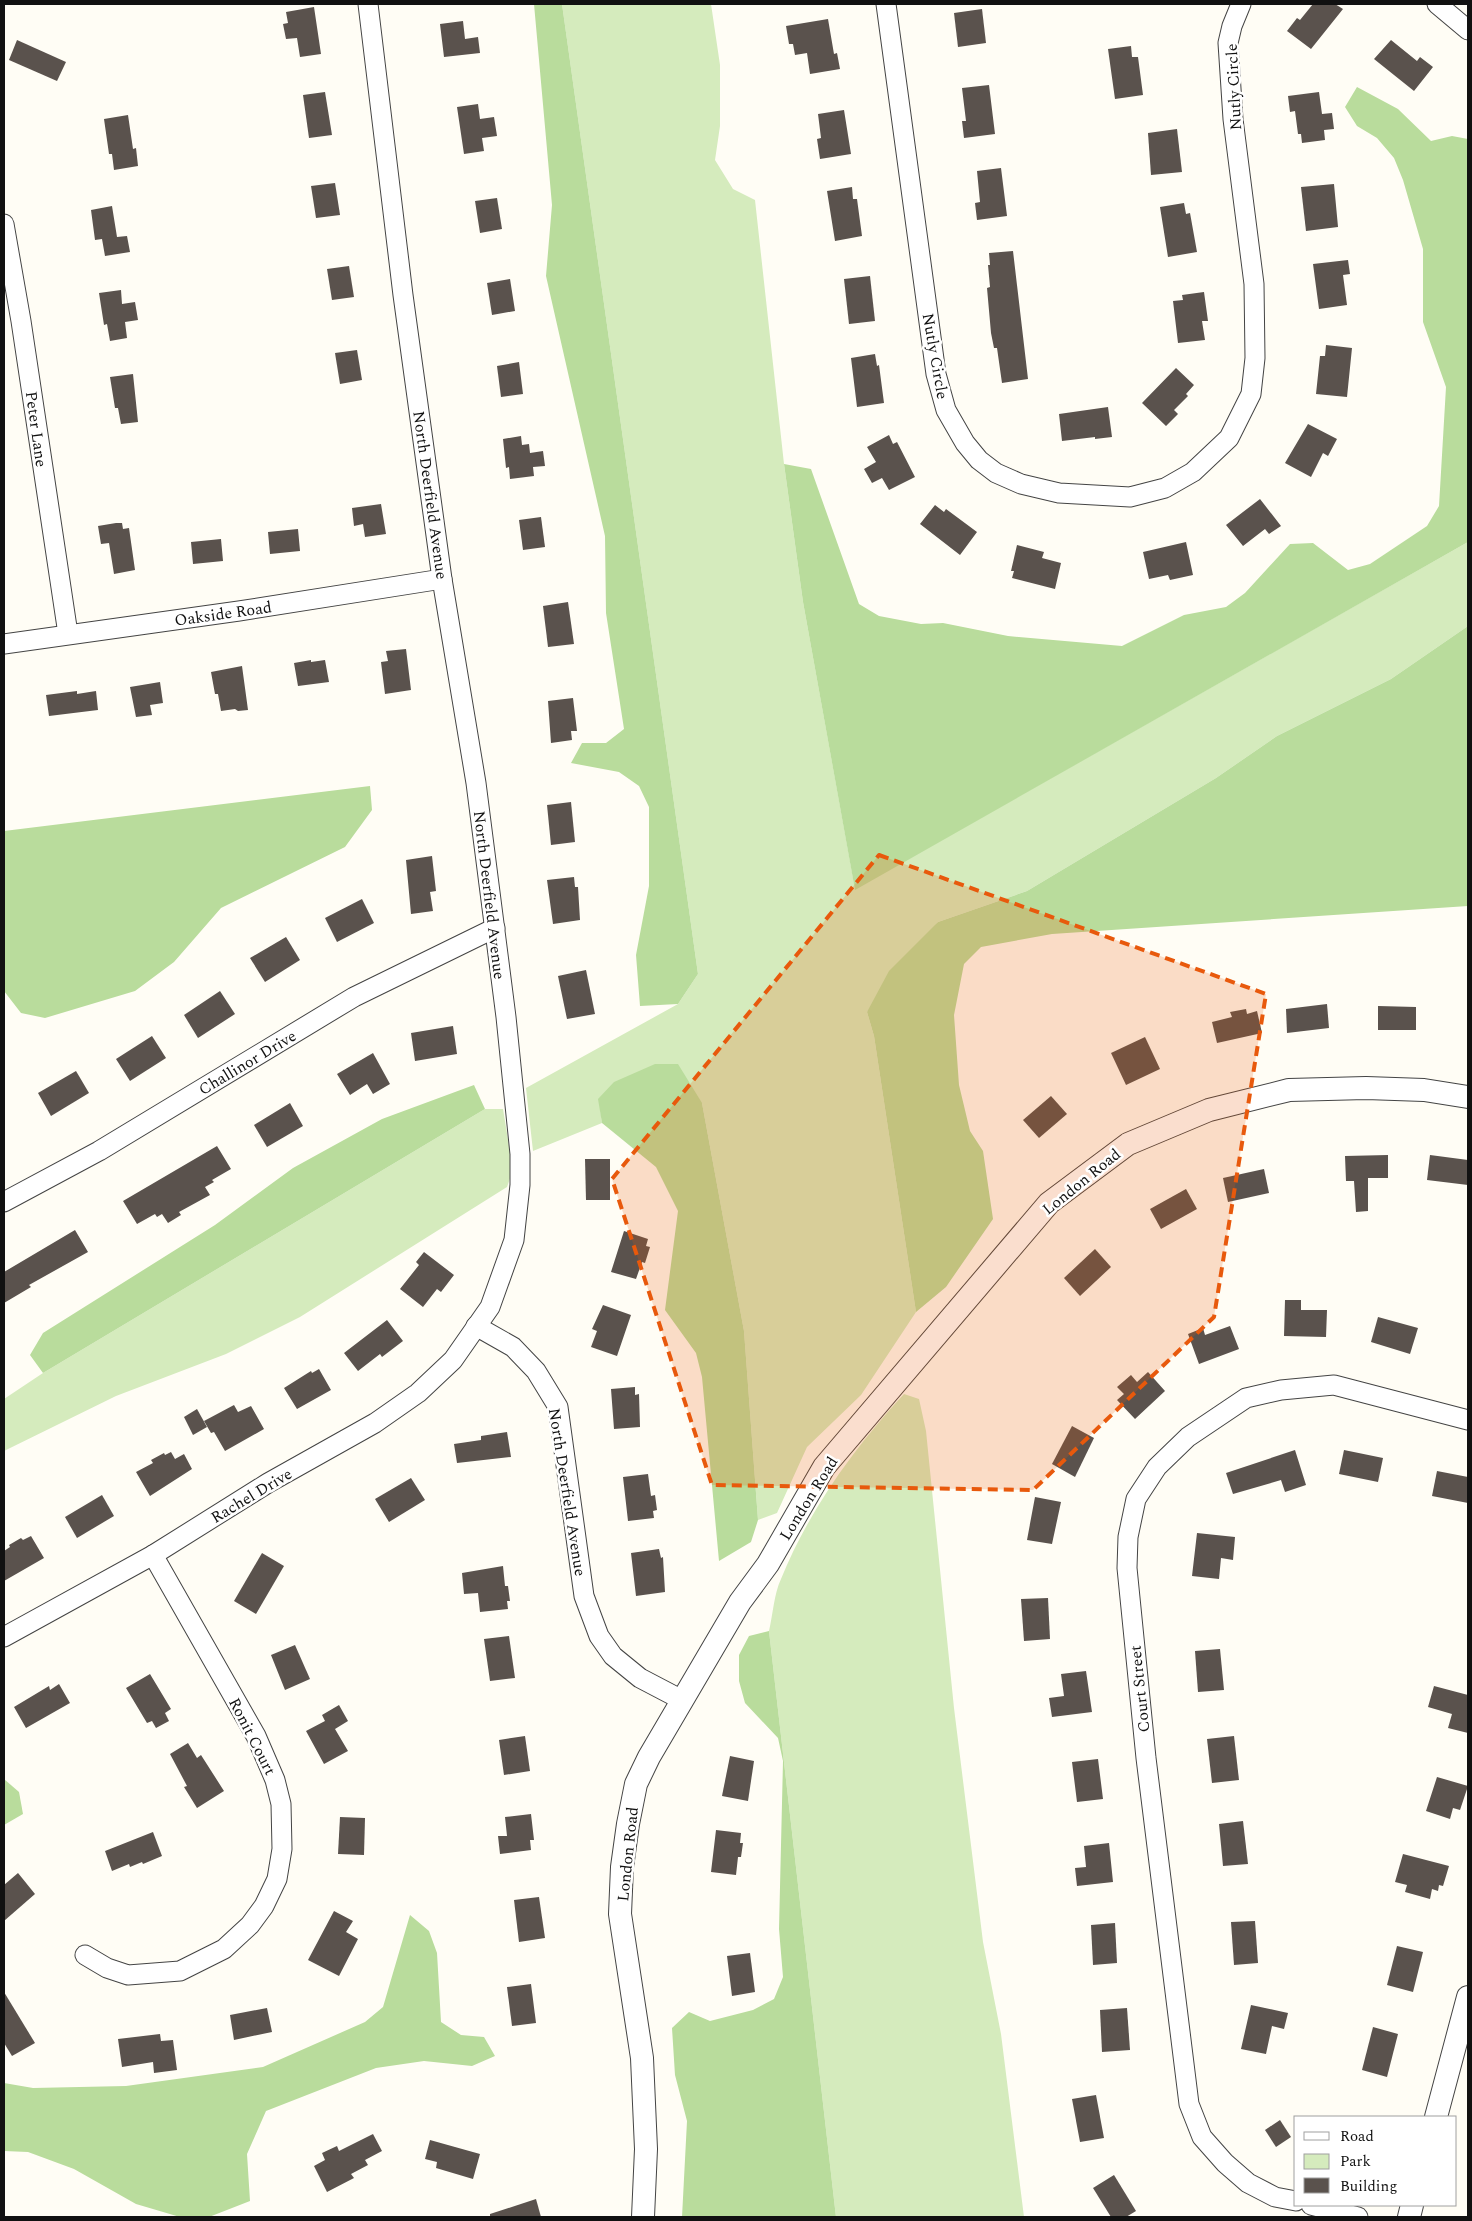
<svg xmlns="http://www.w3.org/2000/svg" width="1472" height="2221" viewBox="0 0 1472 2221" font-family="Spectral,serif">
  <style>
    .green { fill: #d5ebbd }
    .forest { fill: #b9dc9c }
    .building { fill: #5a524d }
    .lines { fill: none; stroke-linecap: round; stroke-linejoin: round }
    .minor-casing { stroke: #444; stroke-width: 21 }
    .tertiary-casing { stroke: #444; stroke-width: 24 }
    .minor { stroke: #fff; stroke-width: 19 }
    .tertiary { stroke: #fff; stroke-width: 22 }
    .marked { fill: #e8590c; fill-opacity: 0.2; stroke: #e8590c; stroke-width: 4; stroke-dasharray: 10 6; stroke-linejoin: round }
    .labels { text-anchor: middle; stroke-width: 5; stroke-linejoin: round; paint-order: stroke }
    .street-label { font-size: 16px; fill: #111; stroke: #fff }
  </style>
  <rect width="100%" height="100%" fill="#fffdf5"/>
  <g class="green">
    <path d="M562,4H711L720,65V126L715,160L733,189L755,200L784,464L803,602L855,889L1468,542V626L1391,679L1277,736L1216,778L1027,891L938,922L867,1012L874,1036L916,1312L861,1395L807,1447L777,1513L758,1520L744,1331L702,1103L599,1099L602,1123L533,1151L526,1088L678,1004L698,974Z"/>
    <path d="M485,1109H503L513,1170L507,1187L300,1317L226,1354L116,1396L4,1451V1399L43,1373Z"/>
    <path d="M904,1394L919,1399L926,1431L954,1708L983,1942L1001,2034L1024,2217H836L769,1631C773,1614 774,1594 781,1579C809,1510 854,1448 904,1394Z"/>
  </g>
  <g class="forest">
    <path d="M534,4H562L698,974L678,1004L640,1006L636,955L649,886V807L639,786L619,772L571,763L582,743H606L624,729L606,613L605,536L546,276L552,205Z"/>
    <path d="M1357,87L1398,109L1431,141L1452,136L1468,139V542L855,890L803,602L784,464L811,469L859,604L879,616L921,624L943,623L1008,636L1122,646L1184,615L1226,607L1245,593L1290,544L1313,543L1348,570L1370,564L1427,526L1439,506L1446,387L1423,322V249L1403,180L1394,158L1377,138L1357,126L1345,107Z"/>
    <path d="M1468,626V906L1052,934L981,947L964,964L954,1015L959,1085L970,1131L983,1151L993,1219L946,1287L916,1312L874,1036L867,1012L889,971L938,922L1027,891L1216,778L1277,736L1391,679Z"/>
    <path d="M370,786L372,810L345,847L221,908L174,962L135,991L45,1018L21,1013L4,991V831Z"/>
    <path d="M655,1064H678L702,1103L744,1331L758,1520L751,1542L719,1561L702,1377L696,1353L665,1310L678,1211L656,1167L602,1123L598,1099L614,1082Z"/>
    <path d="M474,1085L485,1109L43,1373L30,1355L43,1333L215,1225L293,1168L382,1119Z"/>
    <path d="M769,1631L836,2217H682L687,2121L675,2075L672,2028L689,2012L710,2021L753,2010L774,1999L783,1977L779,1929L783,1761L778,1738L745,1703L739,1681V1655L749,1636Z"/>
    <path d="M4,1779L19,1792L23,1814L4,1825Z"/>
    <path d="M410,1915L429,1931L437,1953L441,2022L461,2035L484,2037L495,2056L472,2066L424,2061L376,2068L266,2111L247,2154L250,2201L209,2217H180L136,2204L74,2169L28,2152L4,2151V2083L33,2088L126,2086L263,2067L365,2022L383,2007Z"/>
  </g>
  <g class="building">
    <path d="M1313,4H1335L1343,9L1311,49L1287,31L1297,18L1300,20Z"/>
    <path d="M314,7L321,54L300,57L297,38L286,39L283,24L288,23L286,12Z"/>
    <path d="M982,9L986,43L958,47L954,13Z"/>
    <path d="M828,19L834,54L837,53L840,69L810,74L807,53L795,55L793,44H789L786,26Z"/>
    <path d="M463,21L465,39L478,37L480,53L444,57L440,24Z"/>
    <path d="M17,40L66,62L57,81L9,60Z"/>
    <path d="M1391,40L1417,61L1420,57L1433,67L1414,91L1374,59Z"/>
    <path d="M1131,46L1132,57H1138L1143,95L1115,99L1108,49Z"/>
    <path d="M989,85L995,134L964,138L962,121H966L962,88Z"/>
    <path d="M325,92L332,135L309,138L303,95Z"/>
    <path d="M1319,92L1322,114L1332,113L1334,129L1324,130L1325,140L1302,143L1301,134H1298L1295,111L1290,112L1288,96Z"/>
    <path d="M478,104L480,119L494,117L497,136L482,138L484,151L464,154L457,107Z"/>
    <path d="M844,110L851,154L820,159L817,139L821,138L818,114Z"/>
    <path d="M128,115L133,149L136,148L138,166L114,170L112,154H109L104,119Z"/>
    <path d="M1177,129L1182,172L1151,175L1148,133Z"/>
    <path d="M1001,168L1007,216L977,220L975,203L980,202L977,171Z"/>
    <path d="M335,183L340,215L316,218L311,186Z"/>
    <path d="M1334,184L1338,227L1306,231L1301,187Z"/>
    <path d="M852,187L853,199H857L862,236L835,241L827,191Z"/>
    <path d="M497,198L502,229L480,233L475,201Z"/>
    <path d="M1184,203L1186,214L1190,213L1197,252L1168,257L1160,207Z"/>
    <path d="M112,206L117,237L127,236L130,252L105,256L102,239L95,240L91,210Z"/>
    <path d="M1013,251L1028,379L1002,383L997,348H994L991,333L987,288L990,287L988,265H990L989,253Z"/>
    <path d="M1348,260L1350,274L1343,275L1347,305L1319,309L1313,264Z"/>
    <path d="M349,266L354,297L332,300L327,269Z"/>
    <path d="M870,276L875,321L849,324L844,279Z"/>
    <path d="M510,279L515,311L492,315L487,283Z"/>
    <path d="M121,290L122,304L135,302L138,320L125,322L127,338L110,341L107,324L104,325L99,293Z"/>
    <path d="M1204,292L1208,321H1202L1205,340L1178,343L1173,301L1183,300L1182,295Z"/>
    <path d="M1326,345L1352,348L1347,397L1316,394L1320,356H1325Z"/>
    <path d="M357,350L362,380L340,384L335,353Z"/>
    <path d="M875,354L877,366L879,365L884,403L857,407L851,358Z"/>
    <path d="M519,362L523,394L501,397L497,366Z"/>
    <path d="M1176,368L1194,385L1186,394L1188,396L1174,410L1178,414L1166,426L1142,403Z"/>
    <path d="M133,374L138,422L121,424L118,408H115L110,377Z"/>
    <path d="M1108,407L1112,437L1095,439V437L1062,441L1059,414Z"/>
    <path d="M1308,424L1337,439L1328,456L1323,453L1311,477L1285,463Z"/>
    <path d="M889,435L893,444L897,442L915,477L889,490L882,478L872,483L864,469L876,462L867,447Z"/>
    <path d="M521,436L522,445L529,444L530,453L543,451L545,466L533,467L534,476L510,479L509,467L506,468L503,439Z"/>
    <path d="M1260,499L1281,526L1269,534L1265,529L1243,546L1226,525Z"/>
    <path d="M381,504L386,534L365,537L363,524L354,526L352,508Z"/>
    <path d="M935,505L944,512L946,509L977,532L960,555L920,524Z"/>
    <path d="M541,517L545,547L523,550L519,520Z"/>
    <path d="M116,523H122L123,529L129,528L135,570L114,574L109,543L101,544L98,526Z"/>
    <path d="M298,529L300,551L270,554L268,532Z"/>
    <path d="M221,539L223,561L193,564L191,542Z"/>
    <path d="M1186,542L1193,575L1170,580L1168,575L1149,579L1143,552Z"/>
    <path d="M1017,545L1044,552L1042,558L1061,563L1055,589L1012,578L1014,571H1011Z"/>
    <path d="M568,602L574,644L548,647L543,606Z"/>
    <path d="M406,649L411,690L385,694L381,662L388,661L386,651Z"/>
    <path d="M311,660V662L325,660L329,682L298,686L294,663Z"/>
    <path d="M242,666L248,710L238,711L235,709L221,711L218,694H215L211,672Z"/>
    <path d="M160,682L163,703L150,705L152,715L136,717L130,687Z"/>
    <path d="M77,691V694L96,691L98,710L49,716L46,695Z"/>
    <path d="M573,698L577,731H571L572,740L551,743L548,701Z"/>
    <path d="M571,802L575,842L551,845L547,805Z"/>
    <path d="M432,856L436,891L430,892L433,911L411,914L406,860Z"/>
    <path d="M574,877L575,887H578L580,920L553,924L547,880Z"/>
    <path d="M362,899L374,923L337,942L325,918Z"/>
    <path d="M286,937L300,960L265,982L250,958Z"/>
    <path d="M586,970L595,1014L567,1019L558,976Z"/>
    <path d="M220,991L235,1014L198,1038L184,1015Z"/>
    <path d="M1327,1004L1329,1028L1287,1033L1286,1009Z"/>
    <path d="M1378,1006L1416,1007V1030H1378Z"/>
    <path d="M1246,1009L1247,1014L1257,1011L1262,1033L1217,1043L1212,1022L1232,1017L1230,1012Z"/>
    <path d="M453,1026L457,1054L415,1061L411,1033Z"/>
    <path d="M152,1036L166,1058L130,1081L116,1059Z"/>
    <path d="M1145,1037L1160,1069L1126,1085L1111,1053Z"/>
    <path d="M373,1053L390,1084L373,1094L367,1084L350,1095L337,1074Z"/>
    <path d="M76,1071L89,1093L51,1116L38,1093Z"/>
    <path d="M1051,1096L1067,1114L1039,1138L1023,1120Z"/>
    <path d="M290,1103L303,1126L267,1147L254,1125Z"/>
    <path d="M217,1146L231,1169L212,1180L214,1182L205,1187L210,1195L179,1212L181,1215L168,1223L162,1214L157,1217L155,1214L137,1224L123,1201Z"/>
    <path d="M1388,1155V1178H1368V1211L1356,1212L1354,1181H1346L1345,1156Z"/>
    <path d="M1430,1155L1468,1160V1185L1427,1180Z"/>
    <path d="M585,1159H610V1200H586Z"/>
    <path d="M1264,1169L1269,1193L1228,1202L1223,1178Z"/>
    <path d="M1186,1189L1197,1209L1161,1229L1150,1209Z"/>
    <path d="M75,1230L88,1252L29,1285L31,1287L4,1303V1272Z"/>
    <path d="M624,1231L648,1239L646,1246L650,1247L645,1263L642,1262L636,1279L611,1272Z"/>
    <path d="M1095,1249L1111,1267L1080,1296L1064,1278Z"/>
    <path d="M424,1252L454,1275L441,1292L437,1289L423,1307L400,1289L419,1265L416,1262Z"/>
    <path d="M1285,1300H1301V1310H1327L1326,1337L1284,1336Z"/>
    <path d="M603,1305L631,1315L617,1356L591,1347L597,1331L592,1329Z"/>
    <path d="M1378,1317L1418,1328L1410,1354L1371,1342Z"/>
    <path d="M387,1320L403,1341L382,1357L380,1354L358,1371L344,1353Z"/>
    <path d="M1230,1326L1239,1349L1199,1364L1188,1334L1203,1328L1205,1335Z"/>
    <path d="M319,1369L331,1390L297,1409L284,1388L311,1371L312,1373Z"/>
    <path d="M1148,1372L1165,1391L1135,1419L1117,1400L1124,1394L1117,1387L1131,1375L1137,1382Z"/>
    <path d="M635,1387V1395L639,1394L640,1427L614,1429L611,1389Z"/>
    <path d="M234,1405L238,1412L251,1406L264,1429L225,1451L214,1432L211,1433L204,1421Z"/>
    <path d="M197,1409L207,1427L193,1435L184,1417Z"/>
    <path d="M1072,1426L1094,1438L1075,1477L1052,1464Z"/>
    <path d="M507,1432L511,1457L457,1463L454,1444L481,1440V1436Z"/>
    <path d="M1295,1450L1306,1485L1285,1492L1281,1480L1233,1494L1226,1473Z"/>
    <path d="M1344,1450L1383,1458L1378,1482L1339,1474Z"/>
    <path d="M171,1452L175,1459L184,1454L192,1469L150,1496L136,1472L153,1463L151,1460L164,1453L165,1455Z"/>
    <path d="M1437,1471L1468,1477V1503L1432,1496Z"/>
    <path d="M648,1474L651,1496L655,1495L657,1510L653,1511L654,1518L628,1521L623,1477Z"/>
    <path d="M411,1478L425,1500L389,1522L375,1499Z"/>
    <path d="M102,1495L114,1516L77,1538L65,1517Z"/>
    <path d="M1035,1497L1061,1502L1052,1544L1027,1540Z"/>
    <path d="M1197,1533L1235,1537L1233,1560L1221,1558L1219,1579L1192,1576Z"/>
    <path d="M31,1536L44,1558L4,1581V1551L10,1547L9,1545L21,1538L23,1540Z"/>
    <path d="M659,1549L661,1558L663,1557L665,1592L636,1596L631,1553Z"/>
    <path d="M262,1553L284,1566L256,1614L234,1601Z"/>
    <path d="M503,1566L505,1586H508L510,1601H507L508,1609L480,1612L478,1593L464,1594L462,1573Z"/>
    <path d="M1048,1598L1050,1639L1024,1641L1021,1599Z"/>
    <path d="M509,1636L515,1678L490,1681L484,1639Z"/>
    <path d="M295,1645L310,1679L285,1690L271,1655Z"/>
    <path d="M1220,1649L1224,1690L1198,1692L1195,1651Z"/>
    <path d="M1086,1671L1092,1712L1052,1717L1049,1698L1064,1696L1061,1674Z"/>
    <path d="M150,1674L171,1709L165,1713L169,1721L156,1728L152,1721L147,1723L126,1688Z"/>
    <path d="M59,1684L70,1703L26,1728L14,1707L49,1686L50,1690Z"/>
    <path d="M1434,1686L1468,1695V1733L1448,1728L1452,1714L1428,1707Z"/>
    <path d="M339,1705L348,1721L335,1729L348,1751L324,1764L306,1731L325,1721L322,1715Z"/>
    <path d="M525,1736L530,1771L504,1775L499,1740Z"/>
    <path d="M1234,1736L1239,1780L1212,1783L1207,1739Z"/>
    <path d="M188,1743L197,1758L201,1755L224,1791L197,1808L184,1787L187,1786L170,1754Z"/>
    <path d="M730,1756L754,1761L748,1801L722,1796Z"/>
    <path d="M1098,1759L1103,1799L1077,1802L1072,1762Z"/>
    <path d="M1437,1777L1468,1786L1460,1810L1453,1808L1450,1819L1426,1811Z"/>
    <path d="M531,1814L534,1840H530L531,1850L500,1854L498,1836H507L505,1817Z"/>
    <path d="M340,1817L365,1818L364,1855L338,1854Z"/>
    <path d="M1243,1821L1248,1864L1223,1866L1219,1824Z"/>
    <path d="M716,1830L741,1833L740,1843H743L741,1857H738L736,1875L711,1872Z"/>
    <path d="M153,1832L162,1856L143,1864L142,1862L130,1867L129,1864L112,1871L105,1851Z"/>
    <path d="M1109,1843L1113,1882L1077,1886L1075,1868L1086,1867L1084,1846Z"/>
    <path d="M1403,1854L1449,1866L1443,1886L1439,1885L1438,1891L1432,1889L1430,1899L1405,1892L1407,1885L1395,1882Z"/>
    <path d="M18,1873L35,1894L4,1921V1885Z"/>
    <path d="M539,1897L545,1938L519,1942L514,1900Z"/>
    <path d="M334,1911L353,1921L346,1932L358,1939L339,1976L308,1960Z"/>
    <path d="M1255,1921L1258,1963L1234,1965L1231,1922Z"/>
    <path d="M1115,1923L1117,1963L1093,1965L1091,1925Z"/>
    <path d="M1397,1946L1423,1952L1413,1992L1387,1985Z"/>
    <path d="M750,1953L755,1992L732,1996L727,1956Z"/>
    <path d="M531,1984L536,2023L512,2026L507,1987Z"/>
    <path d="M4,1992L35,2043L12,2056L4,2043Z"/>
    <path d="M1251,2005L1288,2013L1284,2029L1272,2026L1266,2054L1241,2049Z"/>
    <path d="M267,2008L272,2032L234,2040L230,2015Z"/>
    <path d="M1127,2008L1130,2050L1102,2052L1100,2010Z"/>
    <path d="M1373,2027L1398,2034L1387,2077L1362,2070Z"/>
    <path d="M160,2034L161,2041L173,2040L177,2070L154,2073L153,2062L122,2067L118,2039Z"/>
    <path d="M1096,2095L1104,2138L1080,2142L1072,2099Z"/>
    <path d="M1280,2120L1291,2137L1276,2147L1265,2130Z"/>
    <path d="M373,2134L382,2151L365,2160L368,2165L351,2174L354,2178L327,2192L314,2166L325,2160L322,2153L337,2146L339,2151Z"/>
    <path d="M430,2140L480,2154L473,2179L436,2168L437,2162L425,2159Z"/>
    <path d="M1114,2175L1136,2211L1126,2217H1111L1093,2188Z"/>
    <path d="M536,2199L541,2217H490V2214Z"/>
  </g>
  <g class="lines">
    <defs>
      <g id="minor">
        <path d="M886,4L936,374L946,410L965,443L979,460L996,473L1021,484L1059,493L1130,497L1165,488L1193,472L1229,438L1251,394L1255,358L1254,284L1233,119L1228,43L1232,26L1241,4"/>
        <path d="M1437,4L1468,30"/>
        <path d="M4,224L21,321L68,634"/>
        <path d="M4,644L239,611L442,579"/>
        <path d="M4,1202L99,1151L354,997L495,928"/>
        <path d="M476,1326L513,1347L536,1371L558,1407L584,1596L599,1636L613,1656L640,1678L682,1700"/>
        <path d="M4,1637L153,1555L268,1483L375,1423L418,1393L453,1360L490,1307L514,1240L520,1185V1154L506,1017L476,783L442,579L403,295L368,4"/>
        <path d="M85,1955L107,1968L128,1975L180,1971L224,1949L250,1925L264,1906L277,1879L282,1849L281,1804L275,1780L256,1736L153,1555"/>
        <path d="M1296,2201L1275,2197L1248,2183L1225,2163L1202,2137L1189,2104L1146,1758L1127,1568L1128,1537L1136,1499L1157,1467L1188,1437L1246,1398L1281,1390L1334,1385L1468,1420"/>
        <path d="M1311,2205L1358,2217"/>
      </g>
      <g id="tertiary">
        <path d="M1436,2117L1468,1997"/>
        <path d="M643,2217L646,2149L642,2058L620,1914L622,1867L628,1824L636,1784L649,1757L740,1602L768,1564L824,1467L1049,1203L1128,1144L1209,1110L1289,1090L1366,1088L1424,1090L1468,1097"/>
        <path d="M1409,2217L1412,2205"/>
      </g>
    </defs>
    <use href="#minor" class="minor-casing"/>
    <use href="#tertiary" class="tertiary-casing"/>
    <use href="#minor" class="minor"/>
    <use href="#tertiary" class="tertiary"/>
  </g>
  <path class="marked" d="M879,855L1266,994L1214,1317L1033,1490L712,1485L612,1179Z"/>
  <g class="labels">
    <g class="street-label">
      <text transform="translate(1233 87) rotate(-93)" y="6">Nutly Circle</text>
      <text transform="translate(936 356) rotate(80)" y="6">Nutly Circle</text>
      <text transform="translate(37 429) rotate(82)" y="6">Peter Lane</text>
      <text transform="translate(431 495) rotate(82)" y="6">North Deerfield Avenue</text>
      <text transform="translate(223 613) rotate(-8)" y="6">Oakside Road</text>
      <text transform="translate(490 895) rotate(83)" y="6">North Deerfield Avenue</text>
      <text transform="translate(247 1062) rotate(-31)" y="6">Challinor Drive</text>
      <text transform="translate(1081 1181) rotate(-39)" y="6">London Road</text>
      <text transform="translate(568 1492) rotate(81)" y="6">North Deerfield Avenue</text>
      <text transform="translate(251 1495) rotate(-31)" y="6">Rachel Drive</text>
      <text transform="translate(808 1498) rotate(-58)" y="6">London Road</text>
      <text transform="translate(1139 1689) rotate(-96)" y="6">Court Street</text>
      <text transform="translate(253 1736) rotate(63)" y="6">Ronit Court</text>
      <text transform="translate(627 1854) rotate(-84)" y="6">London Road</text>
    </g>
  </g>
  <rect width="1472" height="2221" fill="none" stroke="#111111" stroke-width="10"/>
  <rect x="1294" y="2116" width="162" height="90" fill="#ffffff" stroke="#a0a0a0"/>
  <rect x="1304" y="2132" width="25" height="8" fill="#ffffff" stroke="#a0a0a0"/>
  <text x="1340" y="2141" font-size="15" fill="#111111">Road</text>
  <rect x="1304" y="2154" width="25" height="15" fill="#d5ebbd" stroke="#a0a0a0"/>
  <text x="1340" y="2166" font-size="15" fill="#111111">Park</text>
  <rect x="1304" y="2178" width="25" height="15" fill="#5a524d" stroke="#a0a0a0"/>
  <text x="1340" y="2191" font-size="15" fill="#111111">Building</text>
</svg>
